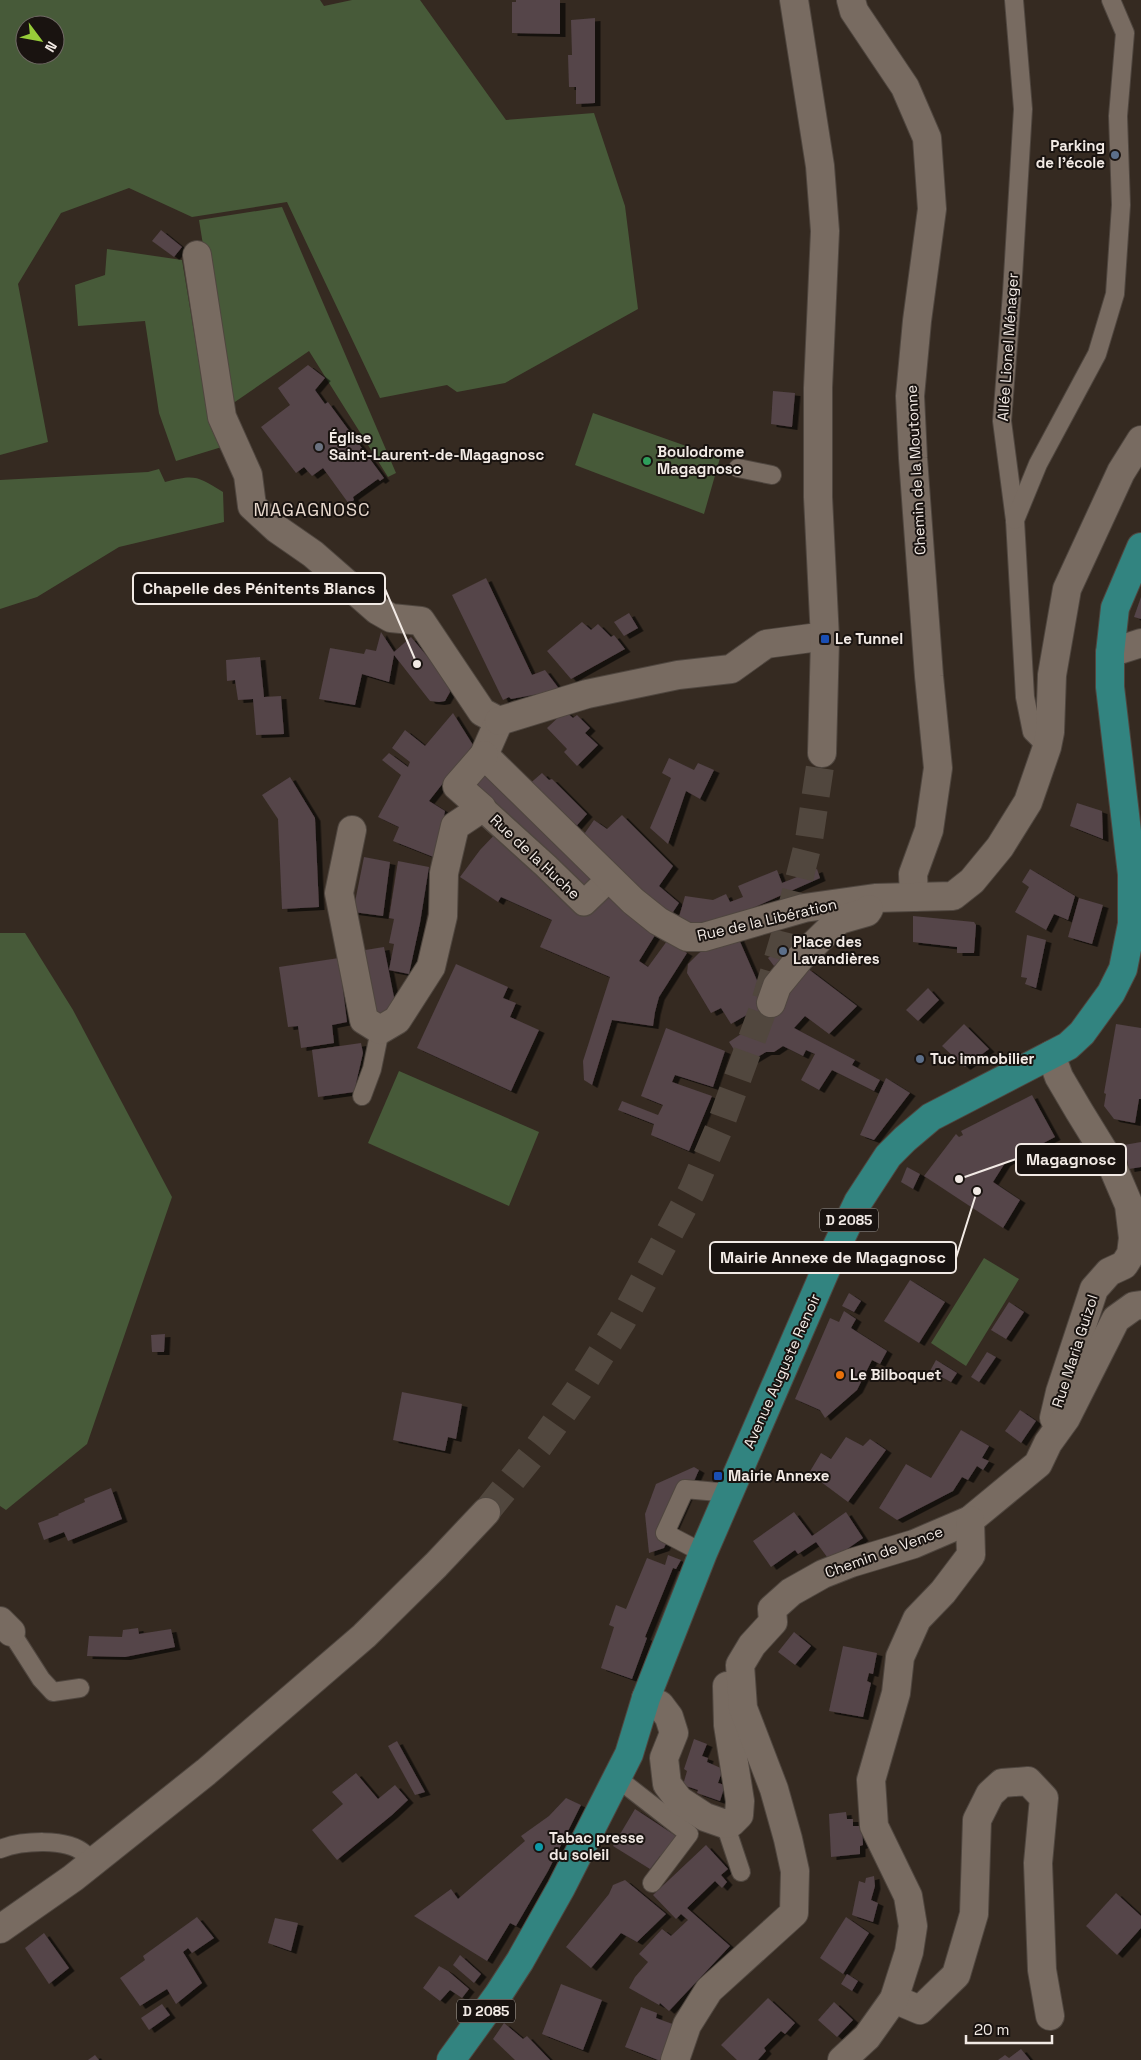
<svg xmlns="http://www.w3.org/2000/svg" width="1141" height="2060" viewBox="0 0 1141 2060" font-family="'Space Grotesk',sans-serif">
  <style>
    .green { fill: #475a39; fill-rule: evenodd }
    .building { fill: #544449; filter: url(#shadow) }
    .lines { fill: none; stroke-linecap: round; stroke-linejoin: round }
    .secondary-tunnel { stroke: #51473e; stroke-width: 28; stroke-dasharray: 28 14; stroke-linecap: butt }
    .service-casing { stroke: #4f463f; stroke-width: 20 }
    .pedestrian-casing { stroke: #4f463f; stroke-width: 28 }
    .minor-casing { stroke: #4f463f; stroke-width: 30 }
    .secondary-casing { stroke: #4f463f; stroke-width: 30 }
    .primary-casing { stroke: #4f463f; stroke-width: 30 }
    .service { stroke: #786b61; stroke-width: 18 }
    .pedestrian { stroke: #786b61; stroke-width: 25 }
    .minor { stroke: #786b61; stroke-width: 28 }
    .secondary { stroke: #786b61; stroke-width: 28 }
    .primary { stroke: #328480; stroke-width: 28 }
    .service-dot { fill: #5c6f8a; stroke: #191310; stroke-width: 2 }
    .worship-dot { fill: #6b7280; stroke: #191310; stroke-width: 2 }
    .leisure-dot { fill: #2e9e5b; stroke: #191310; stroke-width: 2 }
    .transit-dot { fill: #1a4fb4; stroke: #191310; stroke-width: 2 }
    .food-dot { fill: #e8710a; stroke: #191310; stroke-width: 2 }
    .culture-dot { fill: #0f9aa8; stroke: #191310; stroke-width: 2 }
    .labels { text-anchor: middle; stroke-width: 4; stroke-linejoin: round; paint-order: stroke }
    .shield { fill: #191310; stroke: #b1aaa5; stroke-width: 1 }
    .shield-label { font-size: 14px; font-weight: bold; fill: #f2eae5 }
    .poi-label { font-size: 15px; font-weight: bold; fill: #f2eae5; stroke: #191310; text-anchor: start }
    .street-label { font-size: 15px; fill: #f2eae5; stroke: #191310 }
    .quarter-label { font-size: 18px; letter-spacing: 1px; fill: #e8d9ce; stroke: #191310 }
    .leader { fill: none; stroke: #f2eae5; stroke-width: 2 }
    .callout-dot { fill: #f2eae5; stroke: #191310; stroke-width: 2 }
    .callout { fill: #191310; stroke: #f2eae5; stroke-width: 2 }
    .callout-label { font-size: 16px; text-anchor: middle; font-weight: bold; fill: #f2eae5 }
  </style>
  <defs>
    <filter id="shadow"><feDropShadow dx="5.5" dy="3" stdDeviation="0" flood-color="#0009"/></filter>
  </defs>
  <rect width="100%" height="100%" fill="#352a21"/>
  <g class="green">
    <path d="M0,0H320L324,6L352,0H420L506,120L594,113L625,206L638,309L505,383L457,392L447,385L380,398L287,202L192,217L129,188L61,213L18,284L48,442L0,455ZM25,25H55V55H25Z"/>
    <path d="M282,207L396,473L388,477L309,351L229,406L199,220Z"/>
    <path d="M107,249L182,260L205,399L225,446L176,461L159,413L145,321L78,326L75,285L105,275Z"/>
    <path d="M593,413L720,458L704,514L575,465Z"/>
    <path d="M159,469L165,482C195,474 197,476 223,492L224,522L119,547L37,597L0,609V480L148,472Z"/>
    <path d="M0,933H25L73,1010L172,1197L87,1444L6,1510L0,1506Z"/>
    <path d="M399,1071L539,1132L509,1206L368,1143Z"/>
    <path d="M984,1258L1019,1279L966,1366L931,1343Z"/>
  </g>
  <g class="building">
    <path d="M516,0H560V34L512,33V2H516Z"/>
    <path d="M595,18V103L576,104V87H569L568,55H572L571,20Z"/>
    <path d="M161,230L182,247L174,257L152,241Z"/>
    <path d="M308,365L325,378L315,390L325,404L328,402L384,478L380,481L378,479L353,497L354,500L349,504L323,468L312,476L304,467L296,473L261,427L290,405L278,388Z"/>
    <path d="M773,391L795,393L792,427L771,424Z"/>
    <path d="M486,578L532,675L545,670L560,690L511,699L509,697L503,700L452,595Z"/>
    <path d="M1141,597V619L1134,617Z"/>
    <path d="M629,613L638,628L624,636L614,622Z"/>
    <path d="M582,622L591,630L598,624L611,637L614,635L625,649L571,679L547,651Z"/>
    <path d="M381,632L394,652L411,637L447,680L450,692L445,701L439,702L430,701L394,655L389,682L362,674L355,705L319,699L330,648L364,654L366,649L376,651Z"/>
    <path d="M260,657L264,697L281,696L284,734L256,735L253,699L238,700L235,680L227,681L226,660Z"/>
    <path d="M565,711L573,718L577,715L590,728L585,733L598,745L577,766L564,752L567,749L547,728Z"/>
    <path d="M453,713L473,745L429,801L445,811L436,858L393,841L399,827L378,817L401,775L382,760L389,753L408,767L410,762L392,748L405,730L425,746Z"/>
    <path d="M669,758L694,770L698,763L714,770L700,799L686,791L668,844L650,828L671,778L662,773Z"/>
    <path d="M483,768L601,880L584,898L468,787Z"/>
    <path d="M542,773L549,780L552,779L587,814L572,831L527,786Z"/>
    <path d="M290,777L315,818L319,907L282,909L278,819L262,795Z"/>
    <path d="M1077,803L1102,811L1103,839L1070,826Z"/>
    <path d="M622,815L673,866L659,886L679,903L667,921L580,840L594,820L607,829Z"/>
    <path d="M500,829L585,909L607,887L657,932L639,961L648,967L667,941L687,953L659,997L655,1012L653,1026L612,1020L592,1085L584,1080L583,1061L610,977L540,947L552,920L501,897L498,902L460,877L480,850Z"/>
    <path d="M364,857L390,862L383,916L353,912Z"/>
    <path d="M398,861L429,867L420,923L409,974L389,970L394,944L389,943L394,919L389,918Z"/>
    <path d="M817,869L820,878L748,910L695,929L677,924L685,896L713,900L726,894L730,902L743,897L738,886L777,870L782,883Z"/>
    <path d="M1030,869L1075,896L1068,920L1054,914L1046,930L1015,912L1029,887L1022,882Z"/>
    <path d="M1079,898L1103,905L1092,944L1068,937Z"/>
    <path d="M913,916L974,922L976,925L974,953H957V947L913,942Z"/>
    <path d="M1027,935L1046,940L1036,988L1025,984L1027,978L1021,977Z"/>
    <path d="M738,937L759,985L771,1003L782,997L807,968L857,1006L829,1034L805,1016L794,1028L855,1060L852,1065L880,1080L874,1091L832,1070L819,1090L801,1080L815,1054L806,1050L803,1056L783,1046L774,1052H766L744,1065L729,1042L756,1024L750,1013L731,1024L721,1008L711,1013L687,973L688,964L699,953L712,945Z"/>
    <path d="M786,943L793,952L774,966L768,958Z"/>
    <path d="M384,947L395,1002L389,1009L382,1013L375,1012L359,951Z"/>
    <path d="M339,958L347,1022L332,1025L334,1043L301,1048L298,1026L288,1027L279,967Z"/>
    <path d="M456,964L508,987L503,998L516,1003L510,1017L539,1030L511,1091L417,1048Z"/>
    <path d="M928,988L939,1000L918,1021L906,1010Z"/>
    <path d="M964,1024L989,1049L965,1067L942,1046Z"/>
    <path d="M1116,1024L1141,1028V1099H1139L1135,1123L1114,1119L1104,1106L1106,1094L1104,1093Z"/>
    <path d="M666,1028L725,1051L713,1087L675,1075L672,1082L712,1096L689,1151L651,1135L654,1124L618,1110L622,1101L658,1115L663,1105L641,1096Z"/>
    <path d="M361,1043L363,1053L354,1092L318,1097L312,1050Z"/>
    <path d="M886,1078L910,1093L874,1140L860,1135Z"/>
    <path d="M1032,1095L1055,1137L1005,1163L993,1182L1020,1200L1003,1228L924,1176L956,1134L959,1137L963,1135L961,1131Z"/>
    <path d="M1081,1142L1088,1155L1075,1161L1068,1148Z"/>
    <path d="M1141,1142V1167L1129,1169L1124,1145Z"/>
    <path d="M907,1167L920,1174L913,1189L901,1182Z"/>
    <path d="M910,1280L945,1302L919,1343L884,1321Z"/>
    <path d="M849,1293L861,1301L854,1312L842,1306Z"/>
    <path d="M1009,1302L1024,1312L1006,1339L991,1330Z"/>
    <path d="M844,1311L856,1319L851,1328L887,1351L880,1364L872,1360L857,1390L825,1418L820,1410L795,1399L830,1318L839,1322Z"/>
    <path d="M165,1334L164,1352H152L151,1335Z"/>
    <path d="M987,1352L996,1357L979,1382L971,1377Z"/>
    <path d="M936,1360L957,1373L951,1382L930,1371Z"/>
    <path d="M402,1392L462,1404L456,1439L448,1437L445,1451L393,1440Z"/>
    <path d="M1020,1410L1036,1421L1021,1443L1005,1431Z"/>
    <path d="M961,1430L989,1446L982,1458L989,1461L983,1470L977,1466L968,1480L962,1477L953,1491L897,1520L879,1508L906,1464L931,1478Z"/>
    <path d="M846,1437L863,1446L870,1439L886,1450L848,1502L809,1473L821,1453L831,1459Z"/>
    <path d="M694,1467L699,1470L664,1548L649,1553L645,1514L656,1484Z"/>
    <path d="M111,1488L122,1519L68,1541L64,1532L44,1540L38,1523L59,1515L58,1514L85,1502L84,1499Z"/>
    <path d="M794,1512L812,1536L846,1512L863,1538L830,1561L816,1542L798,1554L795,1550L771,1567L753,1541Z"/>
    <path d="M668,1555L681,1560L676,1569L673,1568L645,1637L647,1638L632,1679L601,1668L614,1627L609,1625L616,1605L626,1609L647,1558L665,1565Z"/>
    <path d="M138,1628L139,1634L171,1629L175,1647L125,1657L87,1656L89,1636L122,1637L123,1630Z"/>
    <path d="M794,1632L811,1646L795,1665L778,1652Z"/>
    <path d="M843,1646L877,1653L873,1674L869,1673L867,1681L871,1683L863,1717L829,1711Z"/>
    <path d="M694,1739L707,1744L702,1756L708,1758L707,1762L723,1769L718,1783L725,1785L720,1801L697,1793L698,1790L683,1785L687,1771L684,1769Z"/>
    <path d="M397,1741L425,1792L415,1795L388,1746Z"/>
    <path d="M356,1773L378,1799L395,1785L408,1800L392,1815L337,1860L312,1830L343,1804L332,1792Z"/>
    <path d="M566,1798L581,1805L548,1871L516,1926L510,1923L487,1961L414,1916L451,1889L458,1899L525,1841L521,1836L549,1816Z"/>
    <path d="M635,1809L676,1836L663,1857L660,1856L650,1869L613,1846Z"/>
    <path d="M846,1812L847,1819H853V1826H862L863,1845L860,1846V1854L831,1857L829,1814Z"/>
    <path d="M706,1845L728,1869L721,1875L727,1882L722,1888L715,1881L687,1908L730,1946L669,2011L660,2003L659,2005L629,1988L635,1977L648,1962L639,1954L662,1929L671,1936L688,1920L681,1914L676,1919L653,1895Z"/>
    <path d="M874,1876L875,1886L871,1900L878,1903L873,1922L852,1915L859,1881L865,1883L866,1878Z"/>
    <path d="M625,1880L666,1914L637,1942L621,1933L591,1968L566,1947L609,1894L613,1885Z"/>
    <path d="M1116,1893L1141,1916V1928L1117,1955L1086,1926Z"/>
    <path d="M197,1917L214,1938L192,1953L188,1948L183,1952L202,1983L176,2004L167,1989L140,2006L120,1978L145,1960L143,1956Z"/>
    <path d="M846,1917L869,1933L843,1974L820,1958Z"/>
    <path d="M275,1918L298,1923L291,1951L268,1943Z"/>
    <path d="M44,1933L69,1968L49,1984L25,1948Z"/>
    <path d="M460,1955L481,1974L474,1983L453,1965Z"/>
    <path d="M439,1966L448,1971L469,1989L462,1998L450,1990L440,2001L423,1988Z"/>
    <path d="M847,1974L858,1981L852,1991L841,1984Z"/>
    <path d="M561,1984L602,2000L583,2050L542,2034Z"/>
    <path d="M768,1998L795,2023L785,2034L781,2031L764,2048L766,2051L758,2060H737L721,2045Z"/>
    <path d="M834,2002L853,2020L837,2037L818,2020Z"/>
    <path d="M162,2004L170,2015L149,2030L141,2018Z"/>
    <path d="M641,2007L657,2013L656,2018L678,2026L664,2060H658L625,2047Z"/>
    <path d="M504,2023L523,2039L527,2036L550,2060H515L493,2039Z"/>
    <path d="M1021,2049L1030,2060H998L1005,2055L1009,2058Z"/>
    <path d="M95,2055L99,2060H88Z"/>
  </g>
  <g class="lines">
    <path class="secondary-tunnel" d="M486,1512L539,1446L578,1391L622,1321L692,1191L720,1126L763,1009L785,935L809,840L822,753"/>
    <defs>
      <g id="service">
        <path d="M1014,0L1023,109L1012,293L1002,421L1015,520L1025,697L1032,732L1047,747"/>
        <path d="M738,468L772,475"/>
        <path d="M1015,520L1038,464L1097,354L1115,294L1121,205L1118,116L1125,33L1111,0"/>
        <path d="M362,1096L372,1069L380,1030"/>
        <path d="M703,1553L665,1533L685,1489L729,1493"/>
        <path d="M11,1632L41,1679L53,1692L80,1688"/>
        <path d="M617,1778L689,1834L652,1883"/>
        <path d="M725,1824L741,1872"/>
        <path d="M0,1849C21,1841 67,1837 85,1854C87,1856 89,1861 91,1864"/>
      </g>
      <path id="pedestrian" d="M482,808L546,866L584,903L609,879"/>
      <g id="minor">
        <path d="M851,0L854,11L905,87L927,138L932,209L917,321L910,396L913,458L929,676L938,768L929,830L913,874L914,897"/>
        <path d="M197,255L222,417L248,475L252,506L277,529L313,554L377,610L391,618L421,621L482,712L499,721"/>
        <path d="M1110,653L1141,643"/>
        <path d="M499,721L484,755L633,901L658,921L687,937H704L804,908L875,898L953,896L972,881L1000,847L1028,802L1047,747L1050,732L1052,675L1067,589L1121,472L1141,440"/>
        <path d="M499,721L587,694L678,675L731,669L766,644L811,638L825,639"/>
        <path d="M352,830L339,893L364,1020L380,1030L397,1020L431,967L443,916L444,873L455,826L482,808L457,786L484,755"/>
        <path d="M771,1003L777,986L800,958L839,920L867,912L869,909"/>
        <path d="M1051,1055L1059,1077L1079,1111L1111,1163L1129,1205L1133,1238L1131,1254L1124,1265L1109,1272L1094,1289L1060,1392L1054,1418"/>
        <path d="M0,1621L11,1632"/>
        <path d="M646,1698L660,1705L669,1717L674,1733L664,1758L667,1784L679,1800L705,1817L725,1824L731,1823L739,1815L740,1801L728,1725L727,1686"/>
        <path d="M894,1999L920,2010L956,1975L974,1914L977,1820L990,1794L1002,1783L1028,1781L1044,1798L1038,1863L1042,1970L1050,2016"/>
        <path d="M675,2060L687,2025L709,1990L794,1913L795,1871L788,1839L774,1789L743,1708L740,1665L752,1645L773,1622L772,1609L791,1592L823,1574L851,1563L914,1544L970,1520L1038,1464L1048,1443L1066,1418L1116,1319L1134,1306L1141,1305"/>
        <path d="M842,2060L867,2037L894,1999L909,1952L913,1926L908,1896L874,1826L871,1780L896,1693L900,1657L917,1619L943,1592L971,1555L970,1520"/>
      </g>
      <g id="secondary">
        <path d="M794,0L820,166L825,231L818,388V497L825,639L822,753"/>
        <path d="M0,1929L73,1878L206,1772L364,1636L436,1565L486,1512"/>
      </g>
      <path id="primary" d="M451,2060L498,1995L520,1961L561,1888L629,1754L646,1698L703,1553L827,1267L858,1202L888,1156L905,1139L931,1117L1068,1046L1082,1033L1111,993L1123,969L1132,924V874L1110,687V653L1115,608L1141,547"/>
    </defs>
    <use href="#service" class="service-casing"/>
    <use href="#pedestrian" class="pedestrian-casing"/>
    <use href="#minor" class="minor-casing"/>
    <use href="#secondary" class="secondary-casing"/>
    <use href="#primary" class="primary-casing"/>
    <use href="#service" class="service"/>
    <use href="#pedestrian" class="pedestrian"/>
    <use href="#minor" class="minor"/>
    <use href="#secondary" class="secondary"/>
    <use href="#primary" class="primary"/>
  </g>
  <g class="service-dot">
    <circle cx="1115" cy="155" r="5"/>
    <circle cx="783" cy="951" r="5"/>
    <circle cx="920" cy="1059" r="5"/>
  </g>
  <circle class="worship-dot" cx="319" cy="447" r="5"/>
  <circle class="leisure-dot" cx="647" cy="461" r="5"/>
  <g class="transit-dot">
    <rect x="820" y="634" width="10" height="10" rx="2.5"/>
    <rect x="713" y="1471" width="10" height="10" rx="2.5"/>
  </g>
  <circle class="food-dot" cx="840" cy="1375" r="5"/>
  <circle class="culture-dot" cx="539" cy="1847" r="5"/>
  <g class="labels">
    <g class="shield">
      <rect x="820" y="1208.5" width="58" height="23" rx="4"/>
      <rect x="457" y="1999.5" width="58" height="23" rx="4"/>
    </g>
    <g class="shield-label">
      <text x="849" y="1225">D 2085</text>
      <text x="486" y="2016">D 2085</text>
    </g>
    <g class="poi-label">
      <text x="1105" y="151" text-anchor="end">Parking<tspan x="1105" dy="17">de l'école</tspan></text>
      <text x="329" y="443">Église<tspan x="329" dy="17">Saint-Laurent-de-Magagnosc</tspan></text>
      <text x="657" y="457">Boulodrome<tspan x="657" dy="17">Magagnosc</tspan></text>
      <text x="835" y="644">Le Tunnel</text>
      <text x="793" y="947">Place des<tspan x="793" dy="17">Lavandières</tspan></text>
      <text x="930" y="1064">Tuc immobilier</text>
      <text x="850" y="1380">Le Bilboquet</text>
      <text x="728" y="1481">Mairie Annexe</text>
      <text x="549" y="1843">Tabac presse<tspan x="549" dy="17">du soleil</tspan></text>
    </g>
    <g class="street-label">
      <text transform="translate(1008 347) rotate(-86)" y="5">Allée Lionel Ménager</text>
      <text transform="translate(916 470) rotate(-93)" y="5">Chemin de la Moutonne</text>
      <text transform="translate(535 857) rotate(43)" y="5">Rue de la Huche</text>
      <text transform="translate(767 920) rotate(-13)" y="5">Rue de la Libération</text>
      <text transform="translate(1075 1351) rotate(-72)" y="5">Rue Maria Guizol</text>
      <text transform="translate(782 1371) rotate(-66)" y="5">Avenue Auguste Renoir</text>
      <text transform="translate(884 1552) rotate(-20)" y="5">Chemin de Vence</text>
    </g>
    <g class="quarter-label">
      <text x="312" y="516">MAGAGNOSC</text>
    </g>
  </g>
  <path class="leader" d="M417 664L385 589M959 1179L1016 1159M977 1191L956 1258"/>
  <g class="callout-dot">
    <circle cx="417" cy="664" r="5"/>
    <circle cx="959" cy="1179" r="5"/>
    <circle cx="977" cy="1191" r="5"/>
  </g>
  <g class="callout">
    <rect x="133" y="573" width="252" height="31" rx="5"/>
    <rect x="1016" y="1144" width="110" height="31" rx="5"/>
    <rect x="710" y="1242" width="246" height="31" rx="5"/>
  </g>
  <g class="callout-label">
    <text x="259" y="594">Chapelle des Pénitents Blancs</text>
    <text x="1071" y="1165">Magagnosc</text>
    <text x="833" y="1263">Mairie Annexe de Magagnosc</text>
  </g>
  <g transform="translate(40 40) rotate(122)"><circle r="24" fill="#191310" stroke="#706965"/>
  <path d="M0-4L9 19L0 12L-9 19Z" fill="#97cc39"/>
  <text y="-8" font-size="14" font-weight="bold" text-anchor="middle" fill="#f2eae5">N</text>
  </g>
  <path d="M966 2035v8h86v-8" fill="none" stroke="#f2eae5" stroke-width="2.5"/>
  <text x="974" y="2035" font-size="15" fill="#f2eae5" stroke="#191310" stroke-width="4" paint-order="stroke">20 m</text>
</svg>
